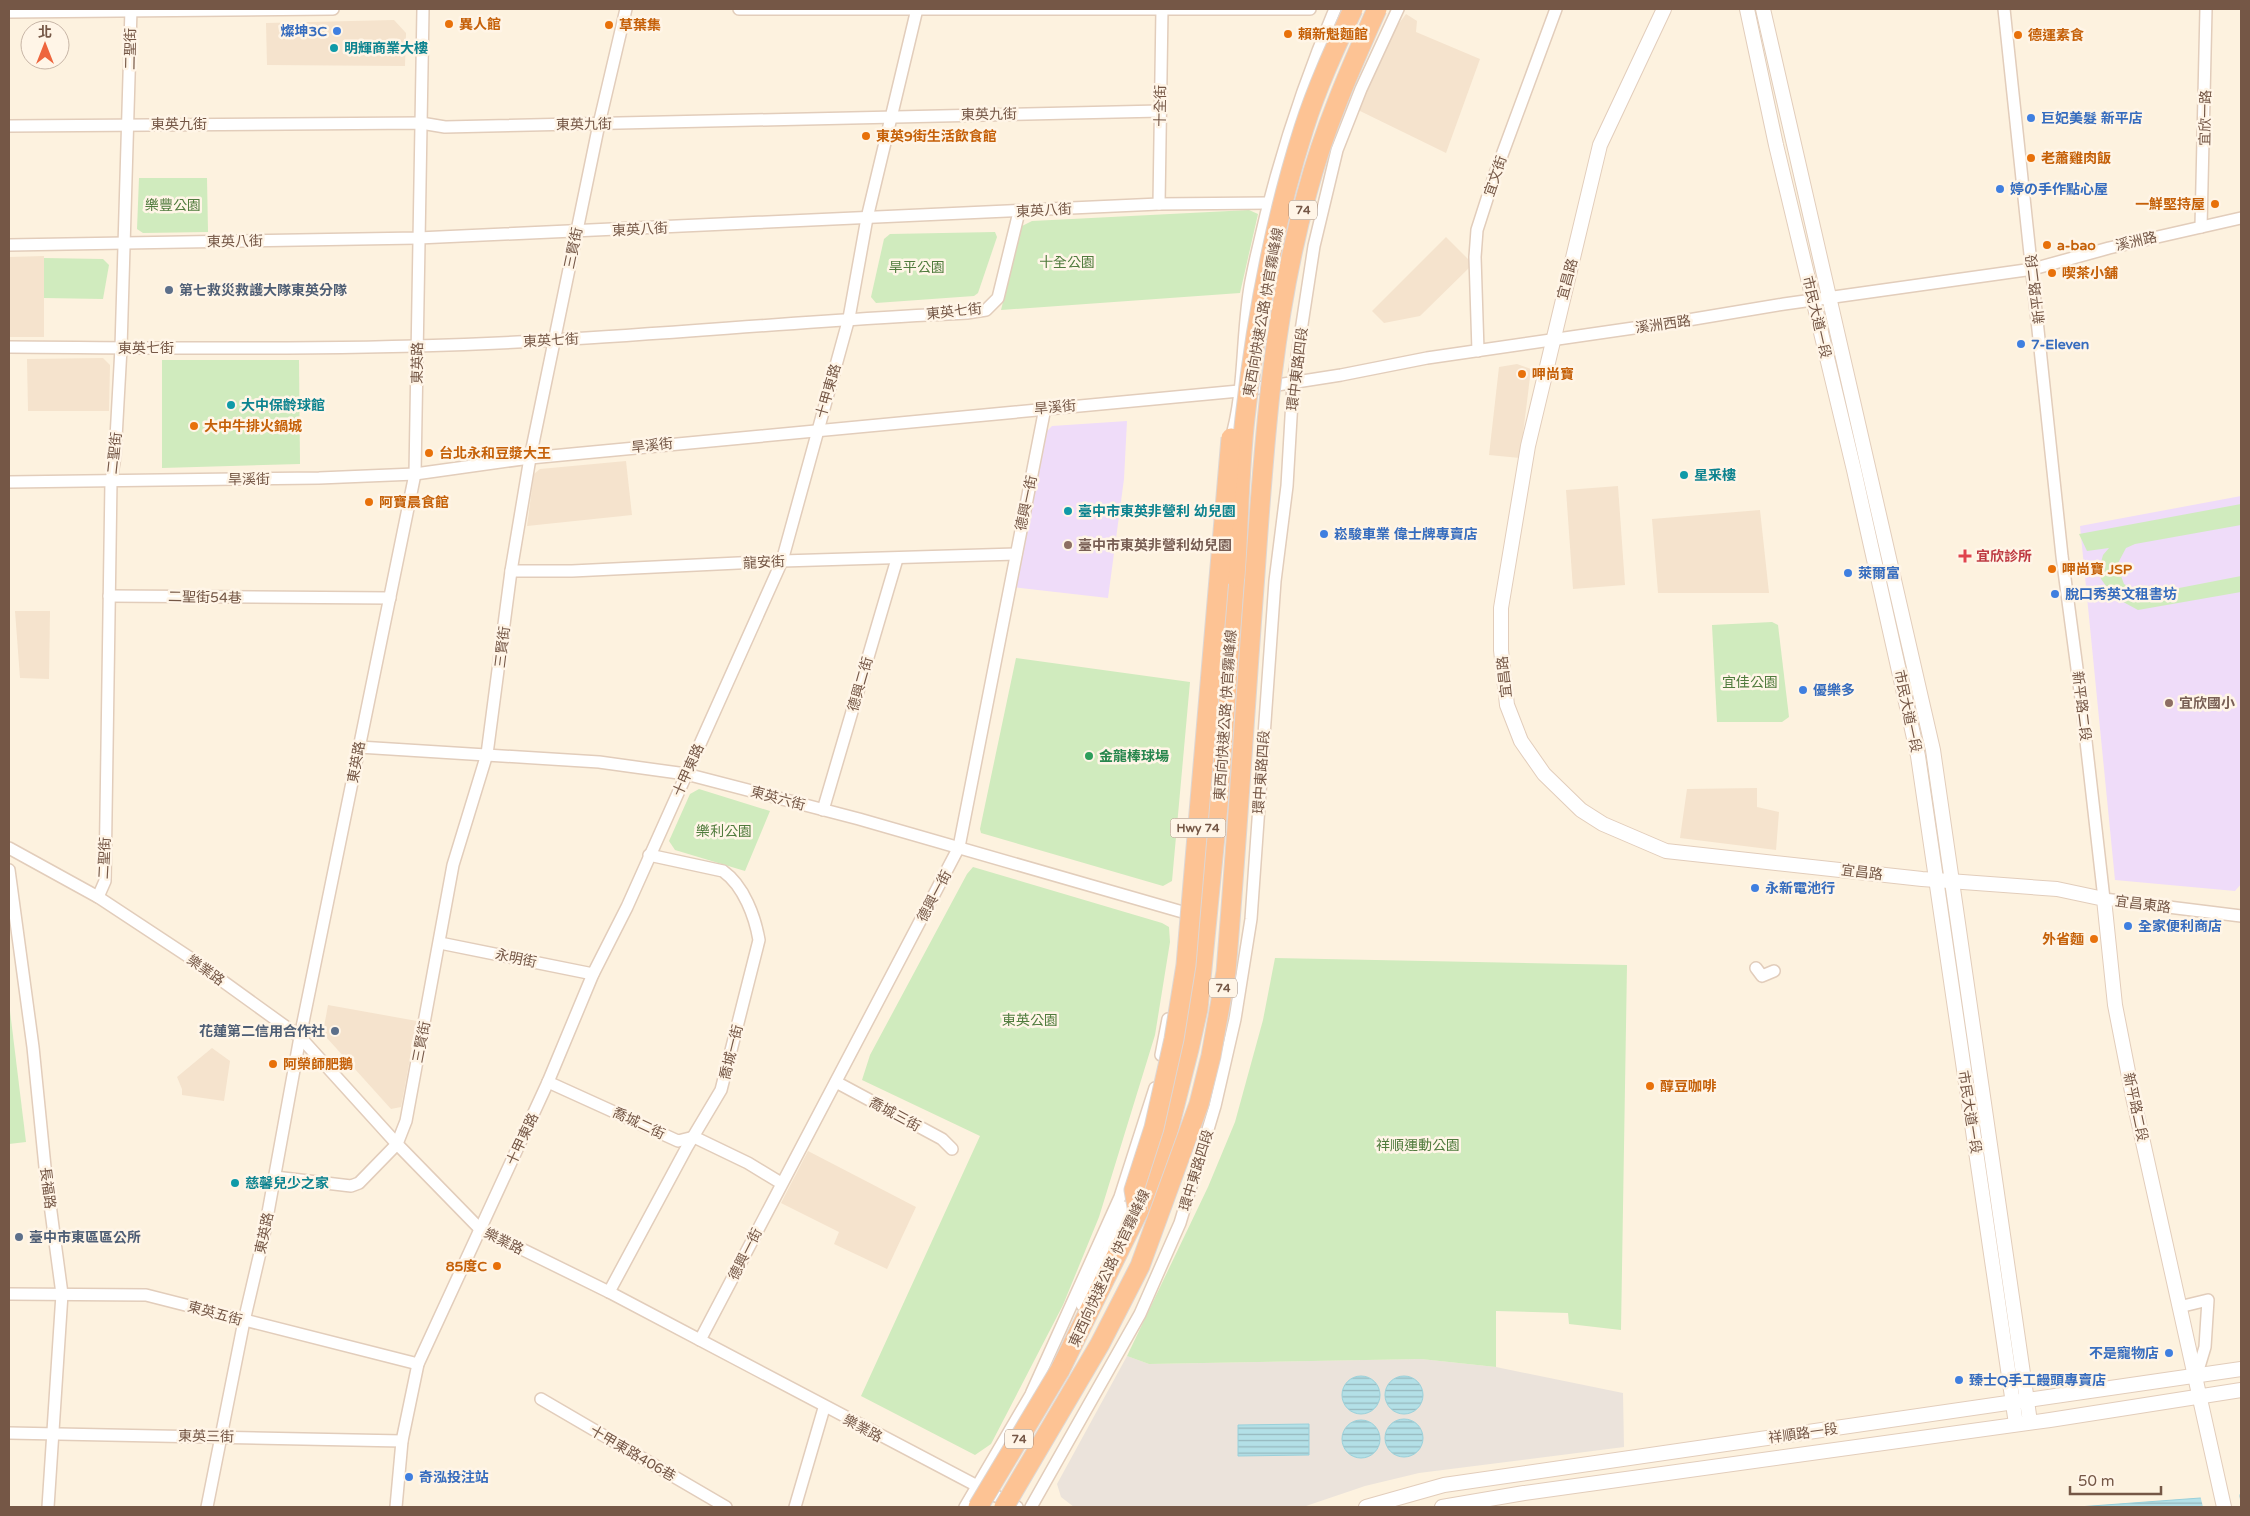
<svg xmlns="http://www.w3.org/2000/svg" width="2250" height="1516" viewBox="0 0 2250 1516" font-family="'Varela Round','Noto Sans TC','Noto Sans JP',sans-serif">
  <style>
    .residential { fill: #f5e3cd }
    .industrial { fill: #ebe3db }
    .education { fill: #efdcf9 }
    .green { fill: #d0ebbe }
    .water { fill: url(#water-rules); stroke: #99d0da }
    .pier { fill: #fdf2df }
    .lines { fill: none; stroke-linecap: round; stroke-linejoin: round }
    .minor-casing { stroke: #e2cdbb; stroke-width: 14 }
    .tertiary-casing { stroke: #e2cdbb; stroke-width: 16 }
    .trunk-casing { stroke: #ded7d3; stroke-width: 21 }
    .minor { stroke: #fff; stroke-width: 11 }
    .tertiary { stroke: #fff; stroke-width: 14 }
    .trunk { stroke: #fdc394; stroke-width: 19 }
    .trunk-bridge-casing { stroke: #ded7d3; stroke-width: 21; stroke-linecap: butt }
    .trunk-bridge { stroke: #fdc394; stroke-width: 19 }
    .food-dot { fill: #e8710a; stroke: #fff5e7; stroke-width: 2 }
    .shop-dot { fill: #3f7fe0; stroke: #fff5e7; stroke-width: 2 }
    .culture-dot { fill: #0f9aa8; stroke: #fff5e7; stroke-width: 2 }
    .service-dot { fill: #5c6f8a; stroke: #fff5e7; stroke-width: 2 }
    .education-dot { fill: #8d6e63; stroke: #fff5e7; stroke-width: 2 }
    .health-dot { fill: #e0444e; stroke: #fff5e7; stroke-width: 2 }
    .leisure-dot { fill: #2e9e5b; stroke: #fff5e7; stroke-width: 2 }
    .labels { text-anchor: middle; stroke-width: 5; stroke-linejoin: round; paint-order: stroke }
    .shield { fill: #fff5e7; stroke: #9e8676; stroke-width: 1 }
    .shield-label { font-size: 12px; font-weight: bold; fill: #755746 }
    .food-label { font-size: 14px; font-weight: bold; fill: #c56008; stroke: #fff5e7; text-anchor: start }
    .shop-label { font-size: 14px; font-weight: bold; fill: #366cbe; stroke: #fff5e7; text-anchor: start }
    .culture-label { font-size: 14px; font-weight: bold; fill: #0d838f; stroke: #fff5e7; text-anchor: start }
    .street-label { font-size: 14px; fill: #755746; stroke: #fff5e7 }
    .park-label { font-size: 14px; fill: #507b3d; stroke: #fff5e7 }
    .service-label { font-size: 14px; font-weight: bold; fill: #4e5e75; stroke: #fff5e7; text-anchor: start }
    .education-label { font-size: 14px; font-weight: bold; fill: #785e54; stroke: #fff5e7; text-anchor: start }
    .health-label { font-size: 14px; font-weight: bold; fill: #be3a42; stroke: #fff5e7; text-anchor: start }
    .leisure-label { font-size: 14px; font-weight: bold; fill: #27864d; stroke: #fff5e7; text-anchor: start }
  </style>
  <defs>
    <pattern id="water-rules" width="6" height="5" patternUnits="userSpaceOnUse" patternTransform="scale(1.25)"><rect width="6" height="5" fill="#b3e0e7"/><path d="M0 2.5h6" fill="none" stroke="#96b8bd"/></pattern>
  </defs>
  <rect width="100%" height="100%" fill="#fdf2df"/>
  <g class="residential">
    <path d="M1406,14L1417,21L1416,32L1480,59L1446,153L1358,110L1397,26Z"/>
    <path d="M394,20L406,33L405,66L267,65L266,23Z"/>
    <path d="M1446,237L1473,264L1420,316L1384,323L1372,311Z"/>
    <path d="M44,256V337H9V257Z"/>
    <path d="M103,358L110,365L109,411H28L27,359Z"/>
    <path d="M1517,364L1531,369L1520,458L1489,455L1499,367Z"/>
    <path d="M626,461L632,515L527,526L534,474L540,469Z"/>
    <path d="M1618,486L1625,585L1573,589L1566,490Z"/>
    <path d="M1760,510L1769,593H1658L1652,519Z"/>
    <path d="M15,611H50L49,679L20,678Z"/>
    <path d="M1757,788V807L1779,812L1776,850L1680,838L1687,789Z"/>
    <path d="M328,1005L417,1021L401,1107L391,1109L327,1038L324,1027Z"/>
    <path d="M212,1048L230,1061L224,1101L182,1095V1089L177,1077Z"/>
    <path d="M808,1151L916,1207L887,1269L834,1244L839,1232L781,1203Z"/>
  </g>
  <path class="industrial" d="M1127,1356L1149,1364L1421,1359L1496,1367L1623,1393L1624,1447L1419,1473L1365,1486L1303,1507H1074L1061,1497L1057,1484Z"/>
  <g class="education">
    <path d="M1127,421L1124,479L1108,598L1011,587L1047,431L1052,426Z"/>
    <path d="M2241,496V884L2235,891L2115,880L2080,526Z"/>
  </g>
  <g class="green">
    <path d="M139,178H207L208,232L143,233L137,229Z"/>
    <path d="M1249,210L1258,214L1240,293L1001,310L1022,226L1032,221Z"/>
    <path d="M995,232L997,237L978,293L974,296L876,303L871,297L884,239L890,234Z"/>
    <path d="M44,258L103,259L109,265L103,299L44,298Z"/>
    <path d="M162,360H299L300,464L162,468Z"/>
    <path d="M2241,504V525L2135,544L2126,548L2117,565L2124,584L2143,595L2241,576V592L2138,610L2114,597L2101,579L2099,570L2103,555L2109,548L2087,551L2079,534Z"/>
    <path d="M1772,622L1778,625L1789,717L1782,722H1717L1712,625Z"/>
    <path d="M1016,658L1190,682L1172,881L1163,886L981,833L980,829Z"/>
    <path d="M699,789L770,811L745,871L675,850L669,841L690,794Z"/>
    <path d="M973,867L1162,923L1169,927L1170,942L1155,1035L1099,1217L1063,1305L991,1444L975,1455L861,1396L980,1136L862,1080L870,1055L967,874Z"/>
    <path d="M1275,958L1627,965L1621,1330L1569,1324L1568,1313L1496,1311V1367L1421,1359L1149,1364L1127,1356L1208,1187L1235,1122L1263,1020Z"/>
    <path d="M9,1003L26,1142L9,1144Z"/>
  </g>
  <g class="water">
    <circle cx="1404" cy="1395" r="19"/>
    <circle cx="1361" cy="1395" r="19"/>
    <circle cx="1404" cy="1438" r="19"/>
    <circle cx="1361" cy="1439" r="19"/>
    <path d="M1309,1424V1455L1238,1456V1425Z"/>
    <path d="M2241,1495V1507H2078Z"/>
  </g>
  <path class="pier" d="M2239,1493L2241,1507H2203L2200,1495Z"/>
  <g class="lines">
    <defs>
      <g id="minor">
        <path d="M739,9H1310"/>
        <path d="M2004,9L2062,556L2082,706L2104,899L2241,916"/>
        <path d="M9,12L333,9"/>
        <path d="M9,126L421,123L445,127L1160,111"/>
        <path d="M1159,204L1162,9"/>
        <path d="M2201,227L2206,9"/>
        <path d="M9,245L418,238L1159,204L1270,203"/>
        <path d="M9,347C190,348 372,351 554,340C692,332 829,319 967,313L986,310L998,298L1019,212"/>
        <path d="M1478,351L1475,257L1477,230L1495,174L1556,9"/>
        <path d="M1230,442C1246,390 1241,333 1251,281C1270,187 1298,96 1335,9"/>
        <path d="M9,482L319,478L415,474L530,458L1239,391L1341,375L1427,358L1682,321L1784,304L2033,269L2109,248L2241,218"/>
        <path d="M511,571H572L782,561L1016,554"/>
        <path d="M109,596L390,598"/>
        <path d="M359,747L599,762L686,774L859,819L1186,913"/>
        <path d="M823,810L897,559"/>
        <path d="M9,848L98,897L192,959L300,1037L397,1144L479,1228L609,1292L1017,1507"/>
        <path d="M9,870L33,1047L45,1167L62,1294L48,1507"/>
        <path d="M98,897L105,881L111,481L115,456L121,348L131,9"/>
        <path d="M440,943L593,974"/>
        <path d="M1756,968L1762,976L1774,971"/>
        <path d="M1161,1055L1168,1019"/>
        <path d="M548,1082L678,1141L694,1137L748,1163L781,1183"/>
        <path d="M836,1082L942,1139L952,1149"/>
        <path d="M275,1177L351,1186L359,1183L397,1144L406,1121L453,865L487,754L511,571L530,458L599,124L626,9"/>
        <path d="M609,1292L687,1147L721,1090L759,940C755,917 744,886 723,871L649,855"/>
        <path d="M9,1294L146,1295L418,1364"/>
        <path d="M1082,1305L1108,1249L1124,1207"/>
        <path d="M2179,1307L2208,1300L2205,1347L2196,1377"/>
        <path d="M700,1340L959,847L1045,408"/>
        <path d="M1032,1392L1120,1197L1155,1088"/>
        <path d="M541,1399L726,1507"/>
        <path d="M9,1433L402,1441"/>
        <path d="M207,1507L244,1321L263,1240L300,1037L415,474L423,9"/>
        <path d="M396,1507L402,1441L418,1364L548,1082L593,974L627,907L782,561L849,318L867,218L917,9"/>
        <path d="M795,1507L824,1408"/>
        <path d="M965,1507L1036,1386"/>
        <path d="M1031,1507L1140,1314L1180,1223L1215,1106L1235,1019L1251,919L1275,581L1287,486L1293,383L1314,246L1337,150L1361,89L1398,9"/>
      </g>
      <g id="tertiary">
        <path d="M1664,9L1600,145L1528,446L1501,608V650L1507,705L1521,741L1544,774L1581,810L1603,824L1666,851L1922,879L2057,889L2104,899L2115,1005L2133,1097L2224,1507"/>
        <path d="M1747,9L1776,145L1854,470L1918,756L2016,1424"/>
        <path d="M1763,9L1933,750L2030,1422"/>
        <path d="M1366,1507L1444,1485L2241,1369"/>
        <path d="M1442,1507L1524,1493L2050,1420L2241,1390"/>
      </g>
      <path id="trunk" d="M1060,1370L1141,1206L1168,1132L1189,1049L1198,1009L1218,806L1235,577"/>
    </defs>
    <use href="#minor" class="minor-casing"/>
    <use href="#tertiary" class="tertiary-casing"/>
    <use href="#trunk" class="trunk-casing"/>
    <use href="#minor" class="minor"/>
    <use href="#tertiary" class="tertiary"/>
    <use href="#trunk" class="trunk"/>
    <defs>
      <g id="trunk-bridge">
        <path d="M1235,577C1239,524 1239,470 1245,418C1256,320 1274,222 1304,128C1317,87 1335,48 1353,9"/>
        <path d="M1138,1212L1134,1190L1154,1128L1174,1039L1186,965L1231,438"/>
        <path d="M978,1507L1060,1370"/>
        <path d="M1004,1507L1100,1344L1140,1266L1199,1104L1211,1056L1226,972C1237,839 1245,706 1255,574C1264,446 1272,317 1307,193C1324,129 1350,69 1377,9"/>
      </g>
    </defs>
    <use href="#trunk-bridge" class="trunk-bridge-casing"/>
    <use href="#trunk-bridge" class="trunk-bridge"/>
  </g>
  <g class="food-dot">
    <circle cx="449" cy="24" r="5"/>
    <circle cx="609" cy="25" r="5"/>
    <circle cx="1288" cy="34" r="5"/>
    <circle cx="2018" cy="35" r="5"/>
    <circle cx="866" cy="136" r="5"/>
    <circle cx="2031" cy="158" r="5"/>
    <circle cx="2215" cy="204" r="5"/>
    <circle cx="2047" cy="245" r="5"/>
    <circle cx="2052" cy="273" r="5"/>
    <circle cx="1522" cy="374" r="5"/>
    <circle cx="194" cy="426" r="5"/>
    <circle cx="429" cy="453" r="5"/>
    <circle cx="369" cy="502" r="5"/>
    <circle cx="2052" cy="569" r="5"/>
    <circle cx="2094" cy="939" r="5"/>
    <circle cx="273" cy="1064" r="5"/>
    <circle cx="1650" cy="1086" r="5"/>
    <circle cx="497" cy="1266" r="5"/>
  </g>
  <g class="shop-dot">
    <circle cx="337" cy="31" r="5"/>
    <circle cx="2031" cy="118" r="5"/>
    <circle cx="2000" cy="189" r="5"/>
    <circle cx="2021" cy="344" r="5"/>
    <circle cx="1324" cy="534" r="5"/>
    <circle cx="1848" cy="573" r="5"/>
    <circle cx="2055" cy="594" r="5"/>
    <circle cx="1803" cy="690" r="5"/>
    <circle cx="1755" cy="888" r="5"/>
    <circle cx="2128" cy="926" r="5"/>
    <circle cx="2169" cy="1353" r="5"/>
    <circle cx="1959" cy="1380" r="5"/>
    <circle cx="409" cy="1477" r="5"/>
  </g>
  <g class="culture-dot">
    <circle cx="334" cy="48" r="5"/>
    <circle cx="231" cy="405" r="5"/>
    <circle cx="1684" cy="475" r="5"/>
    <circle cx="1068" cy="511" r="5"/>
    <circle cx="235" cy="1183" r="5"/>
  </g>
  <g class="service-dot">
    <circle cx="169" cy="290" r="5"/>
    <circle cx="335" cy="1031" r="5"/>
    <circle cx="19" cy="1237" r="5"/>
  </g>
  <g class="education-dot">
    <circle cx="1068" cy="545" r="5"/>
    <circle cx="2169" cy="703" r="5"/>
  </g>
  <path class="health-dot" d="M1962.5 548.5h5v5h5v5h-5v5h-5v-5h-5v-5h5z"/>
  <circle class="leisure-dot" cx="1089" cy="756" r="5"/>
  <g class="labels">
    <g class="shield">
      <rect x="1289" y="200.5" width="28" height="19" rx="4"/>
      <rect x="1170.5" y="818.5" width="55" height="19" rx="4"/>
      <rect x="1209" y="978.5" width="28" height="19" rx="4"/>
      <rect x="1005" y="1429.5" width="28" height="19" rx="4"/>
    </g>
    <g class="shield-label">
      <text x="1303" y="214">74</text>
      <text x="1198" y="832">Hwy 74</text>
      <text x="1223" y="992">74</text>
      <text x="1019" y="1443">74</text>
    </g>
    <g class="food-label">
      <text x="459" y="29">異人館</text>
      <text x="619" y="30">草葉集</text>
      <text x="1298" y="39">賴新魁麵館</text>
      <text x="2028" y="40">德運素食</text>
      <text x="876" y="141">東英9街生活飲食館</text>
      <text x="2041" y="163">老蕭雞肉飯</text>
      <text x="2205" y="209" text-anchor="end">一鮮堅持屋</text>
      <text x="2057" y="250">a-bao</text>
      <text x="2062" y="278">喫茶小舖</text>
      <text x="1532" y="379">呷尚寶</text>
      <text x="204" y="431">大中牛排火鍋城</text>
      <text x="439" y="458">台北永和豆漿大王</text>
      <text x="379" y="507">阿寶晨食館</text>
      <text x="2062" y="574">呷尚寶 JSP</text>
      <text x="2084" y="944" text-anchor="end">外省麵</text>
      <text x="283" y="1069">阿榮師肥鵝</text>
      <text x="1660" y="1091">醇豆咖啡</text>
      <text x="487" y="1271" text-anchor="end">85度C</text>
    </g>
    <g class="shop-label">
      <text x="327" y="36" text-anchor="end">燦坤3C</text>
      <text x="2041" y="123">巨妃美髮 新平店</text>
      <text x="2010" y="194">婷の手作點心屋</text>
      <text x="2031" y="349">7-Eleven</text>
      <text x="1334" y="539">崧駿車業 偉士牌專賣店</text>
      <text x="1858" y="578">萊爾富</text>
      <text x="2065" y="599">脫口秀英文租書坊</text>
      <text x="1813" y="695">優樂多</text>
      <text x="1765" y="893">永新電池行</text>
      <text x="2138" y="931">全家便利商店</text>
      <text x="2159" y="1358" text-anchor="end">不是寵物店</text>
      <text x="1969" y="1385">臻士Q手工饅頭專賣店</text>
      <text x="419" y="1482">奇泓投注站</text>
    </g>
    <g class="culture-label">
      <text x="344" y="53">明輝商業大樓</text>
      <text x="241" y="410">大中保齡球館</text>
      <text x="1694" y="480">星釆樓</text>
      <text x="1078" y="516">臺中市東英非營利 幼兒園</text>
      <text x="245" y="1188">慈馨兒少之家</text>
    </g>
    <g class="street-label">
      <text transform="translate(130 49) rotate(-89)" y="5">二聖街</text>
      <text transform="translate(1160 106) rotate(-89)" y="5">十全街</text>
      <text transform="translate(989 114) rotate(-1)" y="5">東英九街</text>
      <text transform="translate(2205 118) rotate(-89)" y="5">宜欣一路</text>
      <text x="179" y="129">東英九街</text>
      <text transform="translate(584 124) rotate(-1)" y="5">東英九街</text>
      <text transform="translate(1495 176) rotate(-71)" y="5">宜文街</text>
      <text transform="translate(1044 210) rotate(-3)" y="5">東英八街</text>
      <text transform="translate(640 229) rotate(-3)" y="5">東英八街</text>
      <text transform="translate(235 241) rotate(-1)" y="5">東英八街</text>
      <text transform="translate(2136 241) rotate(-13)" y="5">溪洲路</text>
      <text transform="translate(573 248) rotate(-78)" y="5">三賢街</text>
      <text transform="translate(1567 279) rotate(-75)" y="5">宜昌路</text>
      <text transform="translate(2035 289) rotate(-97)" y="5">新平路二段</text>
      <text transform="translate(954 311) rotate(-6)" y="5">東英七街</text>
      <text transform="translate(1263 312) rotate(-80)" y="5">東西向快速公路 快官霧峰線</text>
      <text transform="translate(1817 317) rotate(77)" y="5">市民大道一段</text>
      <text transform="translate(1663 324) rotate(-8)" y="5">溪洲西路</text>
      <text transform="translate(551 340) rotate(-3)" y="5">東英七街</text>
      <text x="146" y="353">東英七街</text>
      <text transform="translate(417 363) rotate(-89)" y="5">東英路</text>
      <text transform="translate(1297 369) rotate(-83)" y="5">環中東路四段</text>
      <text transform="translate(828 391) rotate(-74)" y="5">十甲東路</text>
      <text transform="translate(1055 407) rotate(-5)" y="5">旱溪街</text>
      <text transform="translate(652 445) rotate(-6)" y="5">旱溪街</text>
      <text transform="translate(114 453) rotate(-84)" y="5">二聖街</text>
      <text transform="translate(249 479) rotate(-1)" y="5">旱溪街</text>
      <text transform="translate(1026 503) rotate(-78)" y="5">德興一街</text>
      <text transform="translate(764 562) rotate(-3)" y="5">龍安街</text>
      <text transform="translate(205 597) rotate(1)" y="5">二聖街54巷</text>
      <text transform="translate(502 647) rotate(-83)" y="5">三賢街</text>
      <text transform="translate(1504 677) rotate(-96)" y="5">宜昌路</text>
      <text transform="translate(860 684) rotate(-74)" y="5">德興二街</text>
      <text transform="translate(2082 706) rotate(83)" y="5">新平路二段</text>
      <text transform="translate(1908 711) rotate(78)" y="5">市民大道一段</text>
      <text transform="translate(1225 715) rotate(-86)" y="5">東西向快速公路 快官霧峰線</text>
      <text transform="translate(356 762) rotate(-80)" y="5">東英路</text>
      <text transform="translate(688 770) rotate(-66)" y="5">十甲東路</text>
      <text transform="translate(1261 772) rotate(-86)" y="5">環中東路四段</text>
      <text transform="translate(778 798) rotate(15)" y="5">東英六街</text>
      <text transform="translate(104 858) rotate(-87)" y="5">二聖街</text>
      <text transform="translate(1862 872) rotate(7)" y="5">宜昌路</text>
      <text transform="translate(934 896) rotate(-62)" y="5">德興一街</text>
      <text transform="translate(2143 904) rotate(7)" y="5">宜昌東路</text>
      <text transform="translate(516 958) rotate(12)" y="5">永明街</text>
      <text transform="translate(206 970) rotate(35)" y="5">樂業路</text>
      <text transform="translate(421 1042) rotate(-79)" y="5">三賢街</text>
      <text transform="translate(731 1052) rotate(-76)" y="5">喬城一街</text>
      <text transform="translate(2136 1107) rotate(78)" y="5">新平路二段</text>
      <text transform="translate(1970 1112) rotate(81)" y="5">市民大道一段</text>
      <text transform="translate(895 1114) rotate(28)" y="5">喬城三街</text>
      <text transform="translate(639 1123) rotate(25)" y="5">喬城二街</text>
      <text transform="translate(522 1139) rotate(-65)" y="5">十甲東路</text>
      <text transform="translate(1196 1170) rotate(-73)" y="5">環中東路四段</text>
      <text transform="translate(48 1188) rotate(83)" y="5">長福路</text>
      <text transform="translate(264 1233) rotate(-78)" y="5">東英路</text>
      <text transform="translate(504 1241) rotate(26)" y="5">樂業路</text>
      <text transform="translate(745 1254) rotate(-63)" y="5">德興一街</text>
      <text transform="translate(1109 1268) rotate(-65)" y="5">東西向快速公路 快官霧峰線</text>
      <text transform="translate(215 1313) rotate(15)" y="5">東英五街</text>
      <text transform="translate(863 1428) rotate(28)" y="5">樂業路</text>
      <text transform="translate(1803 1433) rotate(-8)" y="5">祥順路一段</text>
      <text transform="translate(206 1436) rotate(1)" y="5">東英三街</text>
      <text transform="translate(633 1453) rotate(30)" y="5">十甲東路406巷</text>
    </g>
    <g class="park-label">
      <text x="173" y="210">樂豐公園</text>
      <text x="1067" y="267">十全公園</text>
      <text x="917" y="272">旱平公園</text>
      <text x="1750" y="687">宜佳公園</text>
      <text x="724" y="836">樂利公園</text>
      <text x="1030" y="1025">東英公園</text>
      <text x="1418" y="1150">祥順運動公園</text>
    </g>
    <g class="service-label">
      <text x="179" y="295">第七救災救護大隊東英分隊</text>
      <text x="325" y="1036" text-anchor="end">花蓮第二信用合作社</text>
      <text x="29" y="1242">臺中市東區區公所</text>
    </g>
    <g class="education-label">
      <text x="1078" y="550">臺中市東英非營利幼兒園</text>
      <text x="2179" y="708">宜欣國小</text>
    </g>
    <g class="health-label">
      <text x="1976" y="561">宜欣診所</text>
    </g>
    <g class="leisure-label">
      <text x="1099" y="761">金龍棒球場</text>
    </g>
  </g>
  <rect width="2250" height="1516" fill="none" stroke="#755746" stroke-width="20"/>
  <g transform="translate(45 45)"><circle r="24" fill="#fff5e7" stroke="#c8b6a7"/>
  <path d="M0-4L9 19L0 12L-9 19Z" fill="#ee653d"/>
  <text y="-8" font-size="14" font-weight="bold" text-anchor="middle" fill="#755746">北</text>
  </g>
  <path d="M2070 1486v8h91v-8" fill="none" stroke="#755746" stroke-width="2.5"/>
  <text x="2078" y="1486" font-size="15" fill="#755746" stroke="#fff5e7" stroke-width="4" paint-order="stroke">50 m</text>
</svg>
